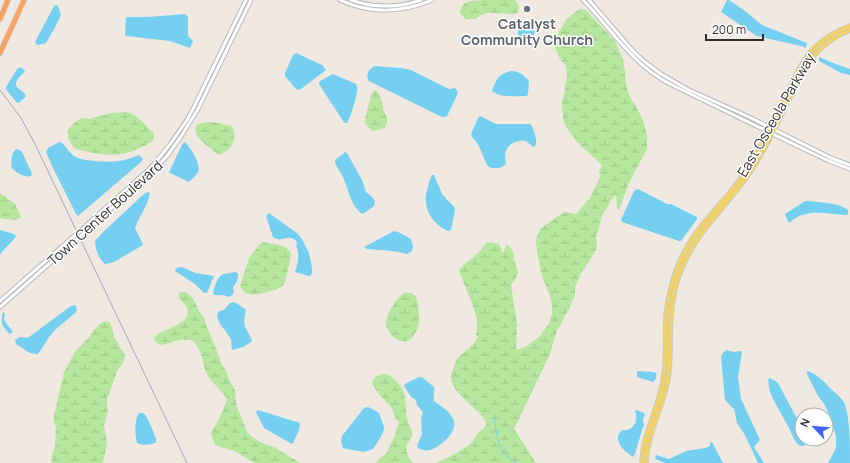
<svg xmlns="http://www.w3.org/2000/svg" width="850" height="463" viewBox="0 0 850 463" font-family="Manrope,sans-serif">
  <style>
    .wetland { fill: url(#wetland-marsh) }
    .water { fill: #75cff0 }
    .lines { fill: none; stroke-linecap: round; stroke-linejoin: round }
    .stream { stroke: #75cff0; stroke-width: 1 }
    .secondary-casing { stroke: #b4b7c1; stroke-width: 5 }
    .primary-casing { stroke: #c9c9c9; stroke-width: 5.5 }
    .motorway-casing { stroke: #c9c9c9; stroke-width: 6 }
    .secondary { stroke: #fff; stroke-width: 3 }
    .primary { stroke: #f2d163; stroke-width: 3.5 }
    .motorway { stroke: #ffa35c; stroke-width: 4.5 }
    .rail { stroke: #a3a6b8; stroke-width: 1 }
    .secondary-bridge-casing { stroke: #b4b7c1; stroke-width: 5; stroke-linecap: butt }
    .secondary-bridge { stroke: #fff; stroke-width: 3 }
    .worship-dot { fill: #6b7280; stroke: #fff; stroke-width: 1.5 }
    .labels { text-anchor: middle; stroke-width: 3; stroke-linejoin: round; paint-order: stroke }
    .worship-label { font-size: 14px; font-weight: bold; fill: #5b616d; stroke: #fff }
    .street-label { font-size: 14px; fill: #2e2e2e; stroke: #fff }
  </style>
  <defs>
    <pattern id="wetland-marsh" width="20" height="14" patternUnits="userSpaceOnUse"><rect width="20" height="14" fill="#b6e59e"/><path d="M1 5h8M5 5V1M11 12h8M15 12V8" fill="none" stroke="#9dc588"/></pattern>
  </defs>
  <rect width="100%" height="100%" fill="#efe9e1"/>
  <g class="wetland">
    <path d="M482,0H515C518,5 521,8 517,13L514,14L487,13L483,14L475,19H466L460,13C462,0 471,1 482,0Z"/>
    <path d="M579,9L586,10L615,41L623,59L625,73L627,89L632,101L635,104L643,121L647,135V149L628,185L619,210L617,207L616,195L611,200L607,208L602,215L598,231L596,236L597,244L596,250L590,260L580,275L575,287V294L569,310L564,316L562,323L557,330L550,354L514,429L536,463H436C449,457 460,452 471,443C474,440 475,436 478,433C480,432 481,430 483,429C483,428 485,428 485,427C494,417 449,395 451,376C452,372 455,362 457,359C463,351 473,348 478,337L476,335L477,328V319L473,306L459,271C463,263 471,260 478,253C481,250 483,246 487,243C490,241 496,243 499,244L503,253L507,244L512,250L514,255V260L518,272L517,276L511,285L517,324L516,350L527,346L539,337L548,325L552,314V305L550,296L542,276L538,257L536,242L537,236L541,228L560,215L565,212L576,214L590,198L600,177L599,171L602,165L578,143L566,127L563,119L562,102L564,95L567,74L566,66L560,59L555,48L554,42L555,38L566,20Z"/>
    <path d="M375,90C382,95 382,104 384,112C385,114 387,116 387,118C388,122 386,125 385,128L374,131L371,130L367,126L365,123V119L371,95Z"/>
    <path d="M126,112C138,114 146,126 154,134L153,141C146,145 138,149 130,152C115,158 89,153 74,148L68,138V130L75,122L81,118L89,119L110,113Z"/>
    <path d="M213,122L231,126C232,128 234,130 234,132C237,142 228,152 219,155C213,150 192,137 196,127C197,125 198,124 201,123C205,122 209,122 213,122Z"/>
    <path d="M0,193L15,204L21,217C17,222 7,219 0,218Z"/>
    <path d="M264,242C270,244 280,244 285,247C287,248 290,251 291,254C291,258 286,280 284,284C281,288 274,290 270,291C260,295 245,298 240,286L249,258L260,244Z"/>
    <path d="M181,292H186L192,297L199,311L204,317L206,325L219,356L221,363L226,371L229,379L235,390L236,404L247,432L252,437L260,442L276,448L300,463H255L234,451L220,447L215,444L213,440L211,434L213,429L219,419L225,405L227,399L225,396C220,389 212,383 208,376C201,363 205,353 192,340C187,340 181,339 176,341C167,343 157,350 154,337C157,336 159,333 162,332C170,327 193,322 187,308C186,305 181,301 179,298V294Z"/>
    <path d="M404,293H411L416,296C418,306 421,321 417,330C415,333 412,339 409,340C399,345 387,334 386,324C386,318 389,312 392,307C396,301 399,296 404,293Z"/>
    <path d="M106,321L109,322L112,327L114,337L118,342L119,346L125,355V357L123,363L117,371L109,395L107,397V405L108,410L104,425L107,443L103,463H51L53,451L55,447L56,427L54,423V416L64,372L75,352L88,338L97,327L101,323Z"/>
    <path d="M383,374C388,374 390,376 394,379C410,393 403,404 408,421C408,425 412,429 412,433C413,436 411,438 409,441C403,448 408,457 413,463H376L380,458L387,453L389,447L394,438L399,422L396,419L392,408L379,394L372,384L373,380L375,377Z"/>
  </g>
  <g class="water">
    <path d="M727,0H729L745,11L762,25L807,43L806,48L801,46L757,36L721,12Z"/>
    <path d="M56,5L58,6L61,15L54,29L46,43L38,45L36,44L35,42L54,6Z"/>
    <path d="M185,14L188,17V35L189,37L193,41L190,48L170,41L126,36L125,35L126,18L127,17H148Z"/>
    <path d="M522,25C527,24 534,27 535,32L530,42L525,44L522,43L518,34V30Z"/>
    <path d="M296,53L322,65L326,70L301,89L298,90L296,89L285,76V73L293,55Z"/>
    <path d="M819,57L833,63L850,69V75L841,73L819,61Z"/>
    <path d="M375,66L401,68L411,70L449,89H451L454,88L456,89L458,93L447,116L445,117H442L369,81C365,74 369,69 375,66Z"/>
    <path d="M21,67L25,71C21,76 12,82 18,88C21,91 24,92 26,96L19,103L16,102L6,89V87L17,69Z"/>
    <path d="M511,71C519,71 524,75 529,81L528,94L527,96C516,96 501,98 492,91C497,79 497,75 511,71Z"/>
    <path d="M333,74L356,84C356,85 357,86 357,87C359,91 350,119 347,123H345L343,121L319,84V83L320,81Z"/>
    <path d="M480,116L496,124H530C534,128 537,140 536,145L533,147C531,145 528,142 525,141C516,140 506,145 505,154C505,157 506,161 506,164C501,169 491,170 487,165L478,144L472,137L471,134L478,118Z"/>
    <path d="M59,142H61C65,146 69,152 74,156C82,162 114,163 124,160C129,159 134,157 139,155L143,159L141,162L78,216L76,214L53,168L46,152L48,148Z"/>
    <path d="M185,142C190,148 202,164 198,172C196,176 192,179 189,182L170,173L169,172L183,143Z"/>
    <path d="M18,149L22,152L32,174L31,176C24,178 15,172 11,167C12,160 11,155 15,150Z"/>
    <path d="M345,152L347,153L362,180L366,192L371,196L375,201L374,206L366,212L362,214C350,205 349,190 343,177C342,174 334,164 335,161C336,159 343,154 345,152Z"/>
    <path d="M432,175H434L442,194L454,207L455,210L451,230L448,231C435,225 424,212 426,196C426,193 427,190 428,187C429,183 430,179 432,175Z"/>
    <path d="M638,189L667,204H671L697,217V219L681,241H679L622,222L621,220L634,191Z"/>
    <path d="M148,192L150,193C148,206 139,216 135,228L142,242L143,245L114,262L105,264C99,259 95,249 95,241L102,233L144,194Z"/>
    <path d="M805,201C818,202 837,202 848,210V214L847,215C826,215 808,207 790,222H788L785,214Z"/>
    <path d="M269,213L298,234L303,241L309,253L312,268V273L310,276L305,275L295,272C297,266 299,258 298,252C297,248 296,245 297,242C288,232 284,244 273,237L266,216Z"/>
    <path d="M0,230L11,233L16,235L15,238L0,254Z"/>
    <path d="M394,231L398,232L411,239L413,246L412,251L407,254C394,250 380,250 367,249L364,247Z"/>
    <path d="M182,267L195,273L214,276L207,293H204L195,284L175,271L176,268Z"/>
    <path d="M236,272L238,274C238,279 237,283 233,287L234,293L232,295L229,297L222,295H214L213,293C214,288 217,277 222,275C225,273 232,273 236,272Z"/>
    <path d="M234,302L238,304L246,310C242,328 245,325 252,340L251,342L243,347L232,350C231,347 232,344 231,340C228,331 214,322 218,312L225,309L230,303Z"/>
    <path d="M75,305L77,309L76,312L55,330L49,337L38,354C30,355 23,348 16,344L15,340L20,337L26,338L29,337L71,306Z"/>
    <path d="M3,312L5,313L4,319L6,323L13,332L10,334C2,327 0,322 3,312Z"/>
    <path d="M726,350L734,352L740,351L742,352L738,377L741,399L760,440L754,447L764,463H758L745,435L737,423L734,409L725,400L721,357L723,353Z"/>
    <path d="M638,371L653,372L656,373C657,377 656,379 653,382L637,377V372Z"/>
    <path d="M807,371C815,373 823,380 829,387C834,392 840,397 844,402C850,417 850,445 850,463H828L832,456L836,448V437L832,421L825,405L818,396L807,374Z"/>
    <path d="M419,377L423,378L434,387C435,391 433,395 434,401C441,406 451,412 454,421C457,433 440,447 430,450C425,451 422,450 418,448L417,446L422,434L421,419L423,412L417,405L416,400L411,397L404,386L405,384Z"/>
    <path d="M769,378L774,380L778,383L802,428V439H805L806,443C802,449 798,445 795,441L788,426L773,399L770,392L768,379Z"/>
    <path d="M368,407L374,410L379,413L384,427L383,433L377,443L373,449L364,452L347,449L343,448L341,441L342,436L364,408Z"/>
    <path d="M258,410L300,423L299,430L293,443L292,444L264,428L256,412Z"/>
    <path d="M636,410L644,413L645,414L643,420L644,426L642,430L635,454L633,457C625,452 611,440 622,430C633,432 639,421 635,411Z"/>
    <path d="M139,413C141,413 142,413 143,413C148,416 154,434 156,439V442C152,445 142,446 137,443C135,434 134,420 139,413Z"/>
    <path d="M712,442L723,463H665L655,459L656,455L669,459L686,451L705,448L710,446V443Z"/>
  </g>
  <g class="lines">
    <path class="stream" d="M494,418C498,439 496,450 516,463"/>
    <defs>
      <g id="secondary">
        <path d="M340,0C369,14 402,13 432,0"/>
        <path d="M351,0C374,8 398,8 421,0"/>
        <path d="M583,0C600,17 614,37 631,54C644,68 659,79 676,87L812,153L829,161L850,169"/>
        <path d="M589,0L633,51L645,62L661,74L687,89L749,117L831,158L850,165"/>
        <path d="M81,230L146,172L155,163L171,143L187,120L193,109L246,0"/>
        <path d="M83,234L152,172L167,156L180,138L197,111L251,0"/>
        <path d="M0,301L73,237"/>
        <path d="M0,307L75,241"/>
      </g>
      <g id="primary">
        <path d="M642,463C643,434 658,409 663,381C667,359 665,337 666,315C668,300 671,285 676,271C687,239 706,221 727,196C737,184 747,171 755,157C768,135 778,112 789,89C795,78 800,65 808,55C819,41 834,32 850,26"/>
        <path d="M646,463C647,435 661,411 667,384C672,362 669,339 671,317C672,301 675,285 681,270C696,231 728,205 751,171C772,139 786,103 804,69C815,51 830,38 850,30"/>
      </g>
      <g id="motorway">
        <path d="M0,19L8,0"/>
        <path d="M0,53L24,0"/>
      </g>
    </defs>
    <use href="#secondary" class="secondary-casing"/>
    <use href="#primary" class="primary-casing"/>
    <use href="#motorway" class="motorway-casing"/>
    <use href="#secondary" class="secondary"/>
    <use href="#primary" class="primary"/>
    <use href="#motorway" class="motorway"/>
    <path class="rail" d="M0,90L21,118L36,146L187,463"/>
    <defs>
      <g id="secondary-bridge">
        <path d="M73,237L81,230"/>
        <path d="M75,241L83,234"/>
      </g>
    </defs>
    <use href="#secondary-bridge" class="secondary-bridge-casing"/>
    <use href="#secondary-bridge" class="secondary-bridge"/>
  </g>
  <circle class="worship-dot" cx="527" cy="9" r="4"/>
  <g class="labels">
    <g class="worship-label">
      <text x="527" y="29">Catalyst<tspan x="527" dy="16">Community Church</tspan></text>
    </g>
    <g class="street-label">
      <text transform="translate(776 115) rotate(-60)" y="5">East Osceola Parkway</text>
      <text transform="translate(105 213) rotate(-42)" y="5">Town Center Boulevard</text>
    </g>
  </g>
  <g transform="translate(814 427) rotate(296)"><circle r="19" fill="#ffffff" stroke="#ababab"/>
  <path d="M0-3L7 15L0 10L-7 15Z" fill="#4264fb"/>
  <text y="-6" font-size="11" font-weight="bold" text-anchor="middle" fill="#2e2e2e">N</text>
  </g>
  <path d="M706 34v6h57v-6" fill="none" stroke="#2e2e2e" stroke-width="2"/>
  <text x="712" y="34" font-size="12" fill="#2e2e2e" stroke="#ffffff" stroke-width="3" paint-order="stroke">200 m</text>
</svg>
